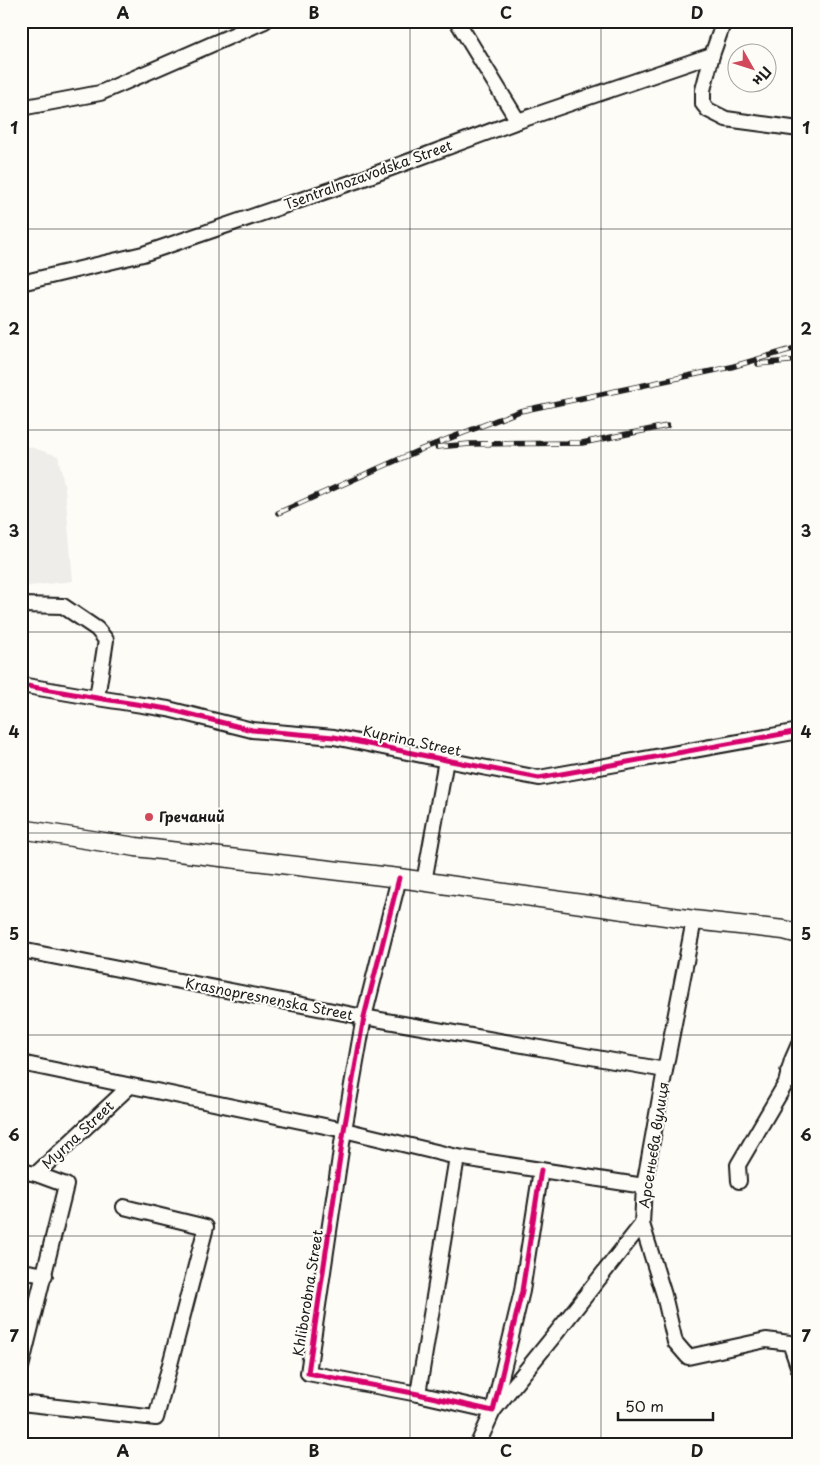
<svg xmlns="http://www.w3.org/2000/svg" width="820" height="1465" viewBox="0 0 820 1465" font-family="'Playpen Sans',sans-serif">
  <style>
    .built { fill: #eeede9 }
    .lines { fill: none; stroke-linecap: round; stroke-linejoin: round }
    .minor-casing { stroke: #1c1c1c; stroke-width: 18 }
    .major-casing { stroke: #1c1c1c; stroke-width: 21 }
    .minor { stroke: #fdfcf7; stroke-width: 14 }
    .major { stroke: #fdfcf7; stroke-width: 18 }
    .rail-casing { stroke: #1c1c1c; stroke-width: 5.5 }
    .rail { stroke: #fdfcf7; stroke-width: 4; stroke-dasharray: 11; stroke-linecap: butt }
    .cycleway-casing { stroke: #fdfcf7; stroke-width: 8 }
    .cycleway { stroke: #d6006c; stroke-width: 5 }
    .grid { fill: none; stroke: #1c1c1c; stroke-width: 1; stroke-opacity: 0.55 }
    .poi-dot { fill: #d1495b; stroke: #fdfcf7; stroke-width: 2 }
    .labels { text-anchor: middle; stroke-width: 4; stroke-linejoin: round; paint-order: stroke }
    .street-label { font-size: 14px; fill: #1c1c1c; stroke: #fdfcf7 }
    .poi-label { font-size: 14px; font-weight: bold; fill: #1c1c1c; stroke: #fdfcf7; text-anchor: start }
    .neatline { fill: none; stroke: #1c1c1c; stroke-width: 2 }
    .grid-label { font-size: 16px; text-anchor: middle; font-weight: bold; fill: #1c1c1c }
  </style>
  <rect width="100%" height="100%" fill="#fdfcf7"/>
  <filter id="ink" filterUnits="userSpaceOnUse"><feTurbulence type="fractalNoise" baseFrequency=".02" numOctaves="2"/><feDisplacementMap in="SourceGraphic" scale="10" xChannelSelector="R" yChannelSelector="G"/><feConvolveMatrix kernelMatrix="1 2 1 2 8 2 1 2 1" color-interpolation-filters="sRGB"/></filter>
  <g filter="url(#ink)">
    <path class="built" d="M21,444L58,456L65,489L73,581L21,587Z"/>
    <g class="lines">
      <defs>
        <g id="minor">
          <path d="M457,21L518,121"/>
          <path d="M724,21L712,55L703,90V104L708,110L726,119L799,129"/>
          <path d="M21,108L100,93L265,21"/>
          <path d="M21,283L143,254L356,181L518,121L712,55"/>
          <path d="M21,605L63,606L97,629L106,640L97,698"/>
          <path d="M21,685L97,698L168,709L252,730L334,737L446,760L539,778L799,731"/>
          <path d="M399,878L364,1017L344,1130L308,1373L418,1394L493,1411"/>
          <path d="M424,882L446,760"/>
          <path d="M21,950L364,1017L665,1070"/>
          <path d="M21,1063L344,1130L457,1157L644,1186"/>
          <path d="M788,1072L799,1086"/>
          <path d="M21,1171L36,1174L130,1086"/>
          <path d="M739,1181L738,1165L786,1083L792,1060L799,1044"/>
          <path d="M642,1224L664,1295L675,1342L688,1357L766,1340L790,1343L799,1369"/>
          <path d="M21,1271L45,1275"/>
          <path d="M21,1367L66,1185L36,1174"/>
          <path d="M418,1394L457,1157"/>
          <path d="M21,1403L156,1418L206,1227L124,1207"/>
          <path d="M493,1411L557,1332L642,1224L644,1186L665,1070L694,920"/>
          <path d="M478,1444L493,1411L522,1291L541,1170"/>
        </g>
        <path id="major" d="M21,829L136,847L399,878L694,920L784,930L799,934"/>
      </defs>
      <use href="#minor" class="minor-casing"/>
      <use href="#major" class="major-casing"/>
      <use href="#minor" class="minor"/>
      <use href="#major" class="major"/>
      <defs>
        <g id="rail">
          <path d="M758,364L799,360"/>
          <path d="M437,447L470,444L582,443L667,426"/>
          <path d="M278,513L422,449L520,411L731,367L799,347"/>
        </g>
      </defs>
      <use href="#rail" class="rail-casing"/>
      <use href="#rail" class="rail"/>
      <defs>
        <g id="cycleway">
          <path d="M21,685L97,698L168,709L252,730L334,737L446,760L539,778L799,731"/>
          <path d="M399,878L364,1017L344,1130L308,1373L418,1394L493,1411L522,1291L541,1170"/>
        </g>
      </defs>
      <use href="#cycleway" class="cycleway-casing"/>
      <use href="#cycleway" class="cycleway"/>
    </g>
  </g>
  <path class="grid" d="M219,21V1444M410,21V1444M601,21V1444M21,229H799M21,430H799M21,632H799M21,833H799M21,1035H799M21,1236H799"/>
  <circle class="poi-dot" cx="149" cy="817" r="5"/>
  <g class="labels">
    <g class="street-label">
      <text transform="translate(368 175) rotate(-20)" y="5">Tsentralnozavodska Street</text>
      <text transform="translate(412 741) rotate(12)" y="5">Kuprina Street</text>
      <text transform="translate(269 999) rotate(11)" y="5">Krasnopresnenska Street</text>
      <text transform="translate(78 1135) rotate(-43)" y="5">Myrna Street</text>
      <text transform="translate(654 1145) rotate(-81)" y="5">Арсеньєва вулиця</text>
      <text transform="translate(308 1293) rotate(-81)" y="5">Khliborobna Street</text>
    </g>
    <g class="poi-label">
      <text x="159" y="822">Гречаний</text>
    </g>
  </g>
  <rect width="820" height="1465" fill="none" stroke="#fdfcf7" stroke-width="55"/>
  <g transform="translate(752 68) rotate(129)"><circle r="24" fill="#fdfcf7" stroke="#a3a29f"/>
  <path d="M0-4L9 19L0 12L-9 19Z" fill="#d1495b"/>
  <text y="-8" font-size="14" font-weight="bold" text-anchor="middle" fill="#1c1c1c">Пн</text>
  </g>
  <path d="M618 1412v8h95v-8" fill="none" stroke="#1c1c1c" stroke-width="2.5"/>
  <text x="625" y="1412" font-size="15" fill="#1c1c1c" stroke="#fdfcf7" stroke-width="4" paint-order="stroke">50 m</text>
  <rect x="28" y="28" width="764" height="1410" class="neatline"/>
  <g class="grid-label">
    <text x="123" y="19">A</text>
    <text x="314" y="19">B</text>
    <text x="506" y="19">C</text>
    <text x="697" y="19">D</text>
    <text x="14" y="134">1</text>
    <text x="806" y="134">1</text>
    <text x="14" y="335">2</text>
    <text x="806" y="335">2</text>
    <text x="14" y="537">3</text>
    <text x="806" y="537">3</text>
    <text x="14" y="738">4</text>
    <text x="806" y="738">4</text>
    <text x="14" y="940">5</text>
    <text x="806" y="940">5</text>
    <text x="14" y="1141">6</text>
    <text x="806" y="1141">6</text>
    <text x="14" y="1342">7</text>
    <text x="806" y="1342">7</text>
    <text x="123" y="1457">A</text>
    <text x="314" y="1457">B</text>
    <text x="506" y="1457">C</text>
    <text x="697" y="1457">D</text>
  </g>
</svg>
